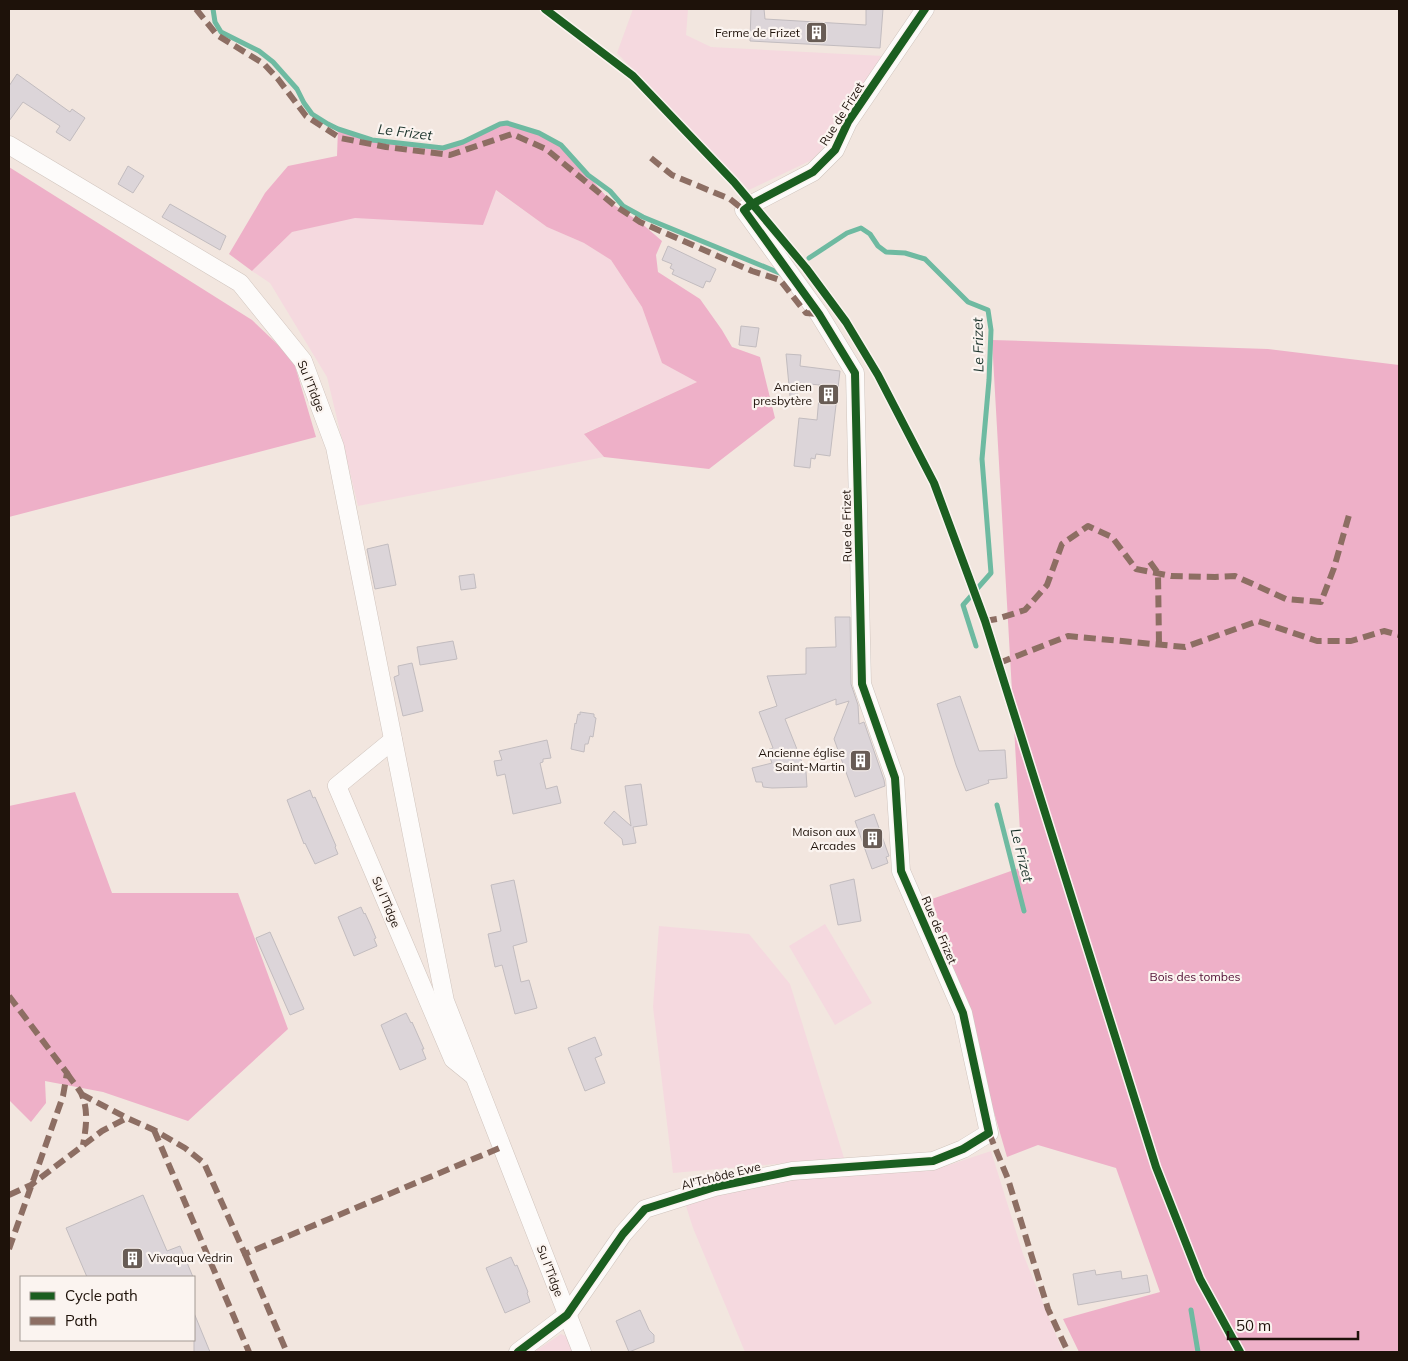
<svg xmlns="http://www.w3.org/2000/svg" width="1408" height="1361" viewBox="0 0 1408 1361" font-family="Mulish,sans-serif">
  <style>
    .green { fill: #f5d9df }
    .forest { fill: #eeb0c8 }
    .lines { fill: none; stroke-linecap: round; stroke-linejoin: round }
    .stream { stroke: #6ebaa1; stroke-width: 5 }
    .building { fill: #dcd5d9; stroke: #c2bcbf }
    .minor-casing { stroke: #d0c4bd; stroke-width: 19 }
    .minor { stroke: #fdfbfa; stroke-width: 18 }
    .quiet { stroke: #8d6e63; stroke-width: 6; stroke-dasharray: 12 6; stroke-linecap: butt }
    .cycleway-casing { stroke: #fbf4f0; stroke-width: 11 }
    .cycleway { stroke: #1b5e20; stroke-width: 8 }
    .labels { text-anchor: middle; stroke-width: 4.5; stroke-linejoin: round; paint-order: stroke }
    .poi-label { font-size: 12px; fill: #1e120a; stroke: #fbf4f0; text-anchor: end }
    .street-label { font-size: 12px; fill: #1e120a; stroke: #fbf4f0 }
    .park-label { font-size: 12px; fill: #521236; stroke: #fbf4f0 }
    .water-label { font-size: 14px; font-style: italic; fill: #1d352d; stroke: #fbf4f0 }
  </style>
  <rect width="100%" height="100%" fill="#f2e6df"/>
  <g class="green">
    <path d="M633,9H688L686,35L711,47L883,56L816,158L749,190L617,53Z"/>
    <path d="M495,190L547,227L584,243L611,260L642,307L662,363L697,382L585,433L604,457L358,506L327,377L270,283L252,271L292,232L355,217L433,222Z"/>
    <path d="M825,924L872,1003L835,1025L789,946Z"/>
    <path d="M659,926L749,934L790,984L844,1158L673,1173L653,1007Z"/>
    <path d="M991,1151L1023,1254L1063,1352H745L693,1228L685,1203L796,1175L946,1166Z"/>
    <path d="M561,1334L572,1339L578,1352H534Z"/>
  </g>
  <g class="forest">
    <path d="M507,123L535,132L561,145L614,205L640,222L662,241L656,255L658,272L700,299L722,330L732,347L760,357L775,418L709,469L604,457L584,434L697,382L662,363L642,307L611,260L584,243L547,227L496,190L483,225L355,218L292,232L252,271L229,254L265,193L288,166L337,156L338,129L372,140L443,148L463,142L500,124Z"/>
    <path d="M9,167L252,320L293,359L316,437L9,517Z"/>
    <path d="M992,340L1268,349L1399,365V1352H1079L1063,1319L1160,1292L1116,1168L1038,1145L1007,1157L932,899L1022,867Z"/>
    <path d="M75,792L112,893H238L288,1029L188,1121L103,1092L45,1081L46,1103L31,1122L9,1100V806Z"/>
  </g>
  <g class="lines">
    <g class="stream">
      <path d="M213,9L215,22L221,32L259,51L273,62L297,89L304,103L312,114L328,124L338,129L372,140L443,148L463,142L500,124L507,123L539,133L561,145L588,175L610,191L623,206L643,217L782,274"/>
      <path d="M809,258L847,233L861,228L870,234L878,246L886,252L905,253L925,259L968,302L988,310L991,330L989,380L982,459L991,573L976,590"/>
      <path d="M971,596L963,605L976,646"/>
      <path d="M997,805L1024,911"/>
      <path d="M1191,1310L1198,1352"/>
    </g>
  </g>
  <g class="building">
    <path d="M751,9H764L765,19L866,25V9H883L880,48L750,41Z"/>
    <path d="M17,74L70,112L72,109L85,118L70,141L56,132L60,126L23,102L9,121V86Z"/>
    <path d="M128,166L144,176L133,193L118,184Z"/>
    <path d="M170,204L226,236L220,250L162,217Z"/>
    <path d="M668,246L716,269L710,282L706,281L703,288L672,274L674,270L670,268L672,264L662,260Z"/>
    <path d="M741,326L759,328L756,347L739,345Z"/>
    <path d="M786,354L801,355L800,366L840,371L830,456L816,454L815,459L811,458L810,468L794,466L799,418L817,420L820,385L798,383L797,396H790Z"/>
    <path d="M388,544L396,585L375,589L367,549Z"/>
    <path d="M474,574L476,588L461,590L459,576Z"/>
    <path d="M835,617H850L851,684L858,705L859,724L864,722L884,780L885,786L855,797L834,739L849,701L836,705V699L785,719L806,772L807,787L772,788L763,787L762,782H756L752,768L772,763L767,750L773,748L759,712L777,706L767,676L806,674V648L836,647Z"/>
    <path d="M453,641L457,659L420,665L417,647Z"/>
    <path d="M412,663L423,711L403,716L394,677L399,675L398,666Z"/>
    <path d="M960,696L979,751L1005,750L1007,778L988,780L989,783L966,791L956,765L937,704Z"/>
    <path d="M580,712L594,714V717L596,718L593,737L590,736L588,744H585L584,752L571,749L575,723L576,724L578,714L580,715Z"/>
    <path d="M547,740L551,758L543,759V762L540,763L546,789L557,786L561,803L513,814L505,774L497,776L494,761L502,760L499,751Z"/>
    <path d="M641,784L647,825L633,827L636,843L623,845L622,839L604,823L614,811L631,826L625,786Z"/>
    <path d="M310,790L313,798L315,797L336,846L335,847L338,854L315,864L305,843L304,844L287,800Z"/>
    <path d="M874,814L889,856L886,857L888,863L872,869L855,821Z"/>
    <path d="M854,879L861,921L838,925L830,885Z"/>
    <path d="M514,880L527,942L513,946L521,982L529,980L537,1008L515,1014L502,965L495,967L488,934L501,931L491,885Z"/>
    <path d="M361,907L364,914L365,913L371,926L376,938L374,939L377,946L354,956L338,917Z"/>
    <path d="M270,932L304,1009L290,1015L256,938Z"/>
    <path d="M406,1013L411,1023L412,1022L424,1049H422L426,1059L400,1070L381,1025Z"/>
    <path d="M595,1037L602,1055L595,1058L605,1083L585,1091L568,1048Z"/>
    <path d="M143,1195L167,1251L180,1246L193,1277H87L66,1228Z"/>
    <path d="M511,1257L515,1266L517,1265L528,1292L527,1293L530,1302L505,1313L486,1268Z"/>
    <path d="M1095,1270L1096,1275L1121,1271L1122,1279L1147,1275L1150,1292L1078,1305L1073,1274Z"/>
    <path d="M640,1310L649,1330L654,1335V1342L629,1352L616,1321Z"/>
    <path d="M194,1313L210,1352H194Z"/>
  </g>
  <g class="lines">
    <defs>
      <g id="minor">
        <path d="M9,145L240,283L303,361L335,447L445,1001L582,1352"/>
        <path d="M393,740L337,786L453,1059L474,1076"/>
        <path d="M518,1352L567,1315L623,1234L645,1209L715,1187L792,1171L933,1161L963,1149L989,1133L963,1013L901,871L895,778L862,684L855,373L819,314L744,210L752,204L813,172L835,150L848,122L925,9"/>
      </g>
    </defs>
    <use href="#minor" class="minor-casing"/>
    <use href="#minor" class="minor"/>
    <g class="quiet">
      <path d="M196,9L217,35L264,64L278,79L306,116L340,138L386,147L450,155L512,134L546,149L614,205L640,222L752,271L780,280L806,313L819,314"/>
      <path d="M651,158L672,175L730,199L744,210"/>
      <path d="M1150,562L1158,573L1159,644"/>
      <path d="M985,621L997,619L1025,610L1047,585L1062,544L1088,526L1112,537L1136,569L1171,576L1215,577L1235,576L1286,599L1321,602L1334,568L1349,515"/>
      <path d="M999,663L1068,636L1185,647L1258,621L1317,641H1351L1384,631L1399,635"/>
      <path d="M9,996L67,1073L63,1096L9,1249"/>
      <path d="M67,1073C71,1080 77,1086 81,1093C89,1110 86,1128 83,1145"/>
      <path d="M81,1094L127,1118"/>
      <path d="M154,1130L249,1352"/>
      <path d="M989,1133L1008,1179L1048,1309L1068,1352"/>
      <path d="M9,1195L31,1185L102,1131L127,1118L154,1130L185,1148L204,1163L245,1254L502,1147"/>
      <path d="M245,1254L285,1348L283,1352"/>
    </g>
    <defs>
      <g id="cycleway">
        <path d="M545,9L633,76L734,182L806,268L846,322L878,375L934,483L985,621L1156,1167L1200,1279L1240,1352"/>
        <path d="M518,1352L567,1315L623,1234L645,1209L715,1187L792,1171L933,1161L963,1149L989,1133L963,1013L901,871L895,778L862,684L855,373L819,314L744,210L752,204L813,172L835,150L848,122L925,9"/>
      </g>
    </defs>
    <use href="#cycleway" class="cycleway-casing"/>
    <use href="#cycleway" class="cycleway"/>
  </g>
  <defs>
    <symbol id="building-square" viewBox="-11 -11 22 22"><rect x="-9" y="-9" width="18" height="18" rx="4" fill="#685c55" stroke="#fbf4f0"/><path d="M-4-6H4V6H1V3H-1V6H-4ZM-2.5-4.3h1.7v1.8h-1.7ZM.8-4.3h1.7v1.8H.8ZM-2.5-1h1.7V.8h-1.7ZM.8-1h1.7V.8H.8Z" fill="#fff"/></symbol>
  </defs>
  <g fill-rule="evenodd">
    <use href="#building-square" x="804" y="20" width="25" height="25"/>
    <use href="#building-square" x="816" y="382" width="25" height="25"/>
    <use href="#building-square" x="848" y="748" width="25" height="25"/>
    <use href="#building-square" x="860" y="826" width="25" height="25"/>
    <use href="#building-square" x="120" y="1246" width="25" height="25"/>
  </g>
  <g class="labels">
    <g class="poi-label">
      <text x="800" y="37">Ferme de Frizet</text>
      <text x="812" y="391">Ancien<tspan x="812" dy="14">presbytère</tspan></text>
      <text x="845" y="757">Ancienne église<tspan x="845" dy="14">Saint-Martin</tspan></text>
      <text x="856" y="836">Maison aux<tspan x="856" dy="14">Arcades</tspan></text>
      <text x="148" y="1262" text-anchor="start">Vivaqua Vedrin</text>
    </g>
    <g class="street-label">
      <text transform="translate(842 114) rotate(-58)" y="4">Rue de Frizet</text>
      <text transform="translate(311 386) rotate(68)" y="4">Su l'Tîdge</text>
      <text transform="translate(847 526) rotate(-91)" y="4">Rue de Frizet</text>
      <text transform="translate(386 902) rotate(67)" y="4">Su l'Tîdge</text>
      <text transform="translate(939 930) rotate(67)" y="4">Rue de Frizet</text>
      <text transform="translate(721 1176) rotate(-14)" y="4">Al'Tchôde Ewe</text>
      <text transform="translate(550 1271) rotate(69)" y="4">Su l'Tîdge</text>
    </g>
    <g class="park-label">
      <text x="1195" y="981">Bois des tombes</text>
    </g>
    <g class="water-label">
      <text transform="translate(405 132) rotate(7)" y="5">Le Frizet</text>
      <text transform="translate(978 345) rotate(-91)" y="5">Le Frizet</text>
      <text transform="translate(1022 855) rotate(76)" y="5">Le Frizet</text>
    </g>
  </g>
  <rect width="1408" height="1361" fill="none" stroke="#1e120a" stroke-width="20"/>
  <rect x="20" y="1276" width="175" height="65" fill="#fbf4f0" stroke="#a39a94"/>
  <rect x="30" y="1292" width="25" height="8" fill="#1b5e20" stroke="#a39a94"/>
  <text x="65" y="1301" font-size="15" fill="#1e120a">Cycle path</text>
  <rect x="30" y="1317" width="25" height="8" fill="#8d6e63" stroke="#a39a94"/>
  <text x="65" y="1326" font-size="15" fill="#1e120a">Path</text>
  <path d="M1228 1331v8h130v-8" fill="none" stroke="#1e120a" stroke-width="2.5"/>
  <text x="1236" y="1331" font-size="15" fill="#1e120a" stroke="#fbf4f0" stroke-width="4" paint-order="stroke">50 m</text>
</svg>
